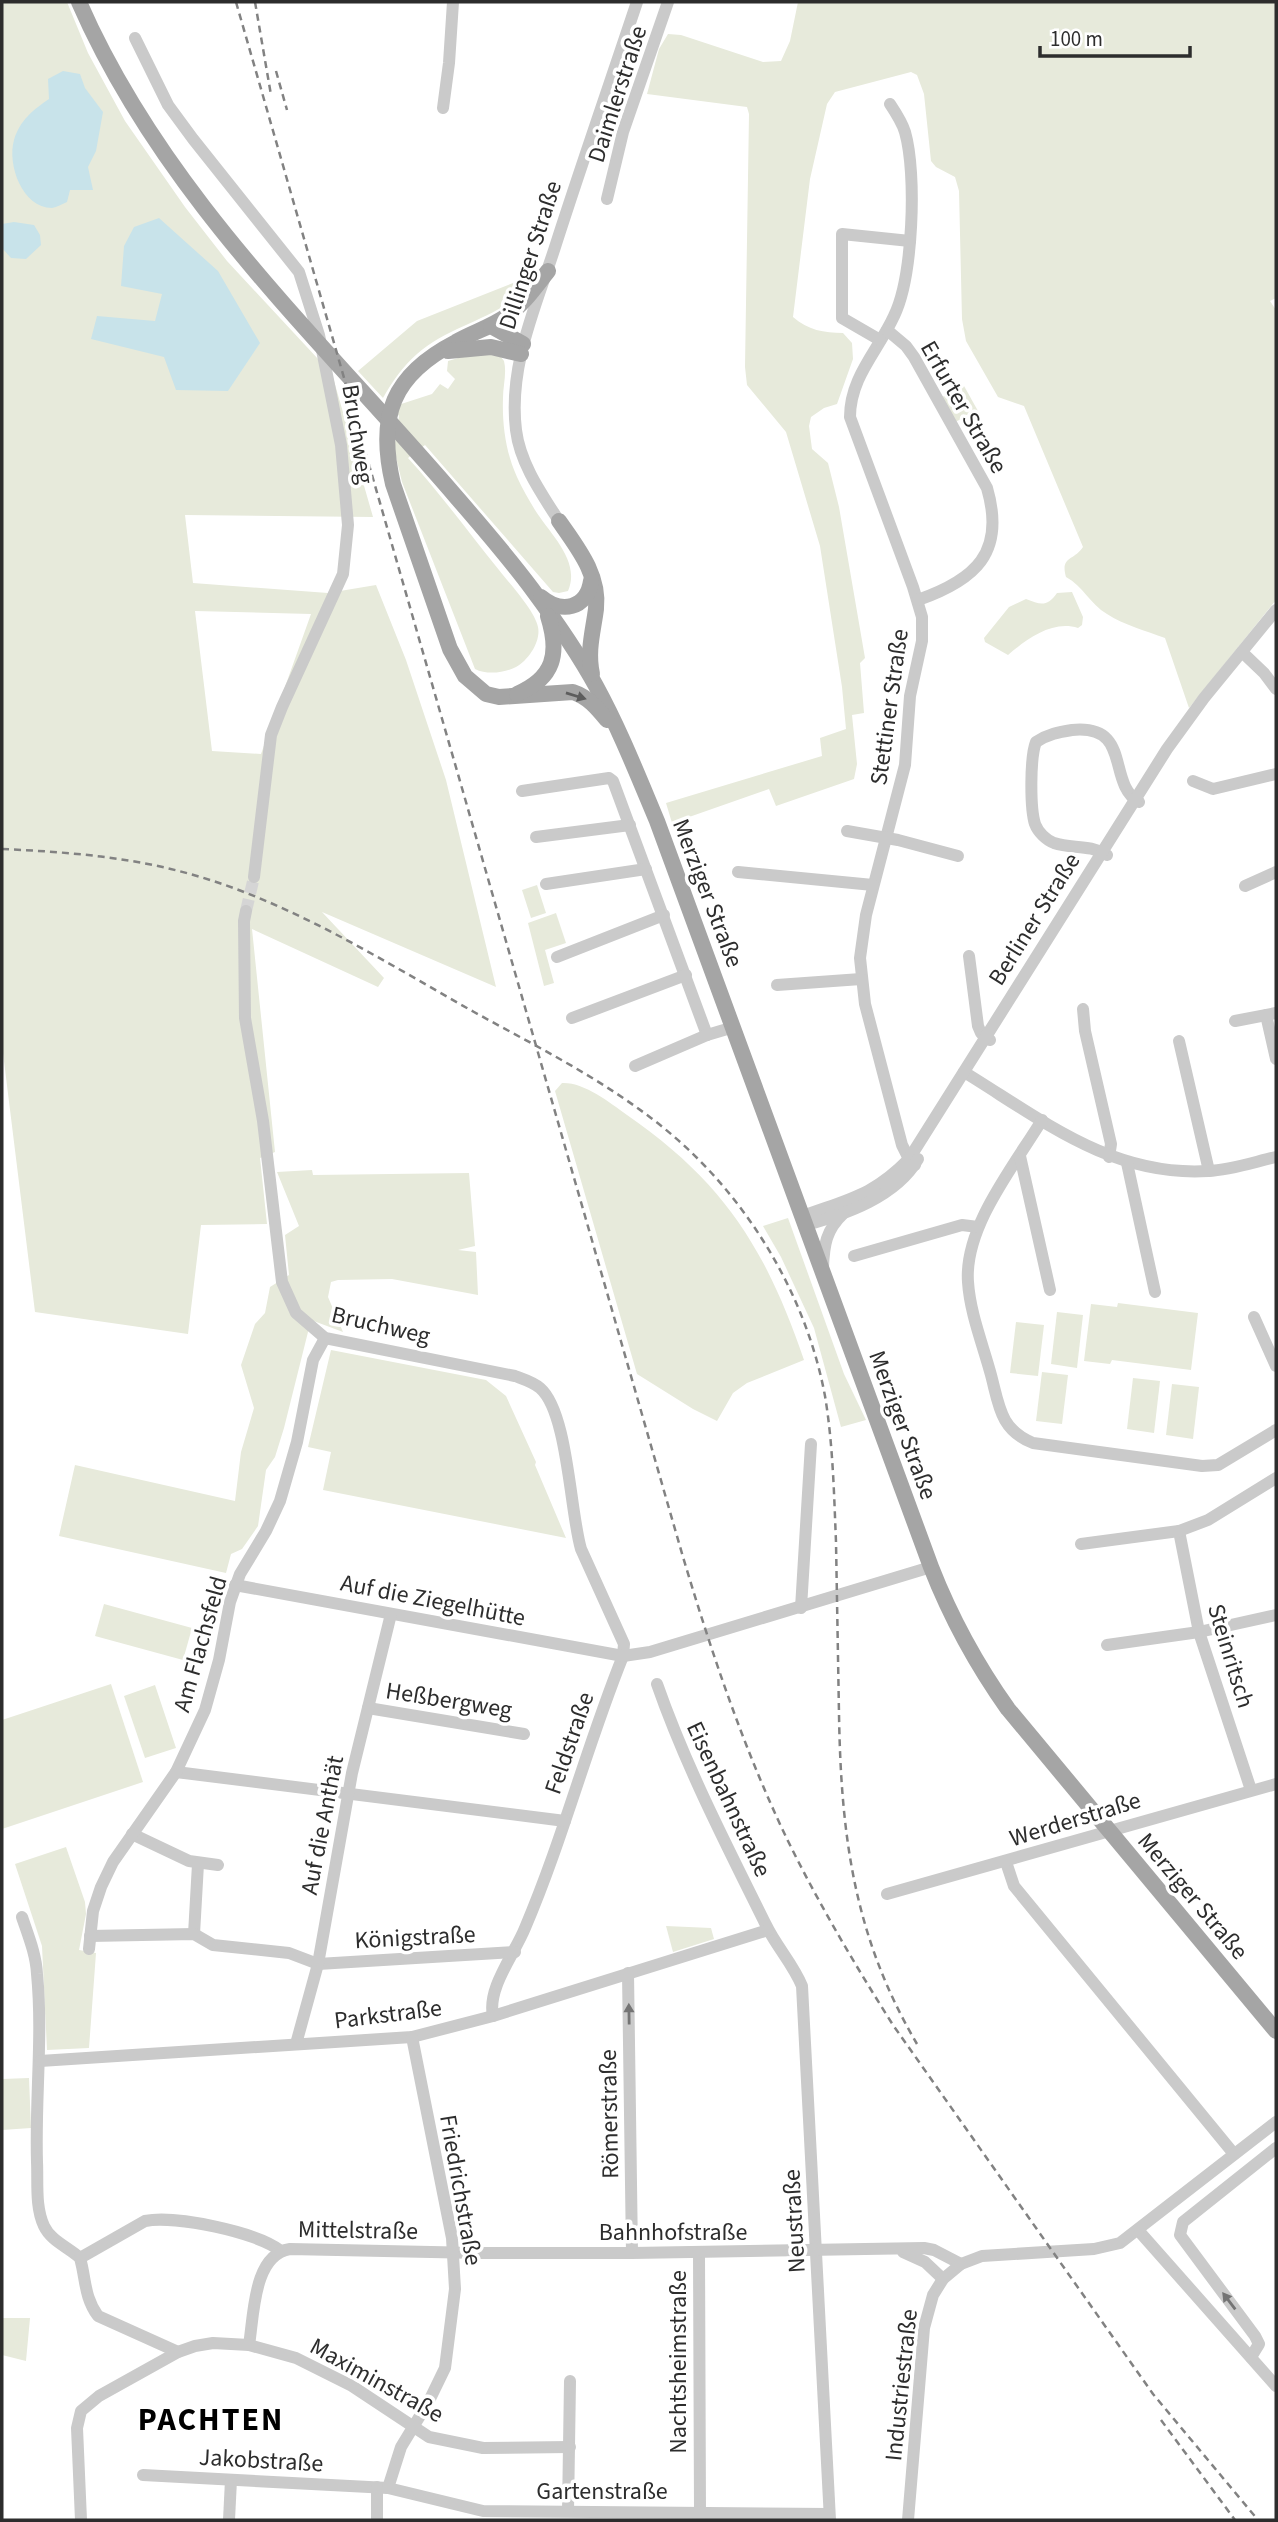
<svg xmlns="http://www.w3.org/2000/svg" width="1278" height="2522" viewBox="0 0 1278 2522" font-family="'Source Sans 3',sans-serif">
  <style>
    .green { fill: #e7eadb; fill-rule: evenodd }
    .water { fill: #c8e3ea }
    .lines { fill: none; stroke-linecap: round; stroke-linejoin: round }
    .minor-tunnel { stroke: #d5d5d5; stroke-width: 12; stroke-dasharray: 12 6; stroke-linecap: butt }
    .minor { stroke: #cacaca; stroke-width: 12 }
    .major { stroke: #a5a5a5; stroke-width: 16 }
    .rail { stroke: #828282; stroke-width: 2.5; stroke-dasharray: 7 5; stroke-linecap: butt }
    .oneway { fill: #5d5d5d }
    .oneway2 { fill: #747474 }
    .labels { text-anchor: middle; stroke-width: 7; stroke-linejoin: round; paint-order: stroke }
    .street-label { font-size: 24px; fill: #2d2d2d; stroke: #fff }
    .district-label { font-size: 32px; font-weight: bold; letter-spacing: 2px; fill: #000; stroke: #fff }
  </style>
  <rect width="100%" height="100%" fill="#fff"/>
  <g class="green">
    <path d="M2,2H67L88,53L125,121L185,207L227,261L332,374L373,517L185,515L193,583L328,593L376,585L406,660L446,780L496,987L322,912L384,978L378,987L252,929L275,1152L260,1158L267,1224L201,1225L188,1334L35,1312L2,1045ZM195,611L311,614L261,754L212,751Z"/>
    <path d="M798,2H1276V298L1270,301L1276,310V600L1189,708L1165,638C1146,631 1124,625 1107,614C1090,604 1083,586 1066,577C1060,556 1074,561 1083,547L1024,406L998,397L966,341L962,319L959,191L955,177L936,167L931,161L924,94L917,75L911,72L835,92L827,104L810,179L793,317C808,330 824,333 843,333L852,343L853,359L837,404L824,408L811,417L809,426L812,449L828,463L839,507L865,658L860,663L864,713L852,715L857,764L854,779L776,806L769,789L672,823L666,803L822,756L820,738L846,729L842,687L820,546L786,432L747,385L745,367L749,114L747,107L647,94L659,49L668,34L681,35L763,62L781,61L790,41Z"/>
    <path d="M518,281L510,302C481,322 444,330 417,354C403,366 392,382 383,398L358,371L417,321Z"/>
    <path d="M479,352L501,357L504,361C507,373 503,386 503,398C502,425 506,453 517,477C522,488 529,500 535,510C550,534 581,561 568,591L559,593L553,592L425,445L408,458C440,493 469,533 499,570C510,584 535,611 538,627C541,641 529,660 516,667C504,673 487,675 475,669L402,482L394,449L399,416L395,411L398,405L432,394L440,384L448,389L455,379L447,371L448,361Z"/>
    <path d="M964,386L978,411L955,422L942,397Z"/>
    <path d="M1072,592L1083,617L1082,625L1078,628C1052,620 1027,639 1008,655L985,642L984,638L1009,607L1026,599C1041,605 1047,607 1057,593Z"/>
    <path d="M537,885L546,913L531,918L522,890Z"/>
    <path d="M556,913L566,943L545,950L554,983L544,986L528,923Z"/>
    <path d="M562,1083C584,1082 609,1102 627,1115C724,1182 766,1249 804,1360L747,1383L733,1393L717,1421L693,1409L637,1374L555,1091Z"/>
    <path d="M312,1170L313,1175L469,1173L475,1246L458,1250L476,1252L478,1295L392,1279L338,1280L331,1282L328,1297L343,1332L311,1320L284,1428L275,1457L266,1470L258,1526L242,1549L231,1554L226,1573L59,1536L75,1465L235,1501L241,1452L254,1408L241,1365L255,1324L265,1313L270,1287L289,1275L285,1235L299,1226L277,1172Z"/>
    <path d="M788,1218L844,1374L866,1420L841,1427L814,1328L781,1257L763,1226Z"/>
    <path d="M1118,1303L1198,1313L1191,1370L1112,1360L1110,1364L1084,1361L1091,1304L1117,1307Z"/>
    <path d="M1057,1312L1083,1315L1077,1368L1051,1364Z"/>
    <path d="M1016,1322L1044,1325L1038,1376L1010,1373Z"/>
    <path d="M331,1350L486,1380L506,1396L536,1462L535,1465L566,1538L323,1490L331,1452L308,1447Z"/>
    <path d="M1042,1372L1068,1375L1062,1424L1036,1421Z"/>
    <path d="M1133,1378L1160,1381L1154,1433L1127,1429Z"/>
    <path d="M1172,1384L1199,1387L1193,1439L1166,1435Z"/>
    <path d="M104,1604L192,1628L183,1660L95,1636Z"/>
    <path d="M111,1684L143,1782L2,1829V1720Z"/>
    <path d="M155,1685L176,1748L145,1758L124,1696Z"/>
    <path d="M66,1847L85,1902L86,1914L79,1950L96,1953L89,2048L47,2050L42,1946L15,1864Z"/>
    <path d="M666,1926L711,1928L714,1939L673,1952Z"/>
    <path d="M29,2078L31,2128L2,2130V2079Z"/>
    <path d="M2,2318H30L26,2361L2,2355Z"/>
  </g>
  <g class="water">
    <path d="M63,71L80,74L85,88L103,112L96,151L88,167L93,190H70L67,202C62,204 57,207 52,208C22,208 7,164 14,140C20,120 33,110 49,99L48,79Z"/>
    <path d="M159,218L218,271L260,343L228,391L176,390L164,357L91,339L97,316L155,321L162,294L121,286L124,246L134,227Z"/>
    <path d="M14,222L34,225L40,235L41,245L26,259L11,258L2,248V224Z"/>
  </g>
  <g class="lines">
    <path class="minor-tunnel" d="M246,911L254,877"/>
    <g class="minor">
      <path d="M135,38L168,105L193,139L299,272L319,335L341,445L348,525L343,574L282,707L271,735L254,877"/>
      <path d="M890,104C896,113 902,122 905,132C917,174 913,277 894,316C878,351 850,377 850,417L913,587L922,617V641L910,696L905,765L866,915L860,958L865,1004L902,1145L909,1159L915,1165"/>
      <path d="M443,108L449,63L453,2"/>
      <path d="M607,199L623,132L668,2"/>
      <path d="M887,330L906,346L914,357L987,488C1006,553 975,580 918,600"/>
      <path d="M880,340L842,318V234L910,241"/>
      <path d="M559,521C541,493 520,463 516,430C508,365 537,304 556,244C582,163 610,83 637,2"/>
      <path d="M1242,652L1264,673L1276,689"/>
      <path d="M1193,781L1213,789L1276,774"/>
      <path d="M522,791L609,778L613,781L707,1035"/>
      <path d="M847,831L898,840L958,856"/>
      <path d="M536,837L630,825"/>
      <path d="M1107,855C1089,844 1072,849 1054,843C1046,840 1038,832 1035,824C1030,808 1030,757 1036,742C1048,734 1059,732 1072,730C1133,724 1106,783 1139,802"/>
      <path d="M738,872L873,885"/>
      <path d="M546,884L646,869"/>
      <path d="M1245,886L1276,872"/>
      <path d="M246,911L244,921L245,1018L263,1121L282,1282L296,1313L325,1338L515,1376C523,1379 533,1382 540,1388C568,1412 570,1512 581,1549L624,1644L623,1656C587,1745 563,1839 525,1928C514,1955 487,1988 493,2016"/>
      <path d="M969,956L978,1026L981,1033L990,1040"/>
      <path d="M557,957L664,915"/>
      <path d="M777,985L861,979"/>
      <path d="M1083,1009L1085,1031L1111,1144L1109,1157"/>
      <path d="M1266,1015L1276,1059"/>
      <path d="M572,1018L686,975"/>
      <path d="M1235,1021L1276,1013"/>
      <path d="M1179,1041L1209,1171"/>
      <path d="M635,1066L707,1035L734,1027"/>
      <path d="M964,1072C1041,1119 1111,1177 1208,1171C1231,1170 1254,1162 1276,1157"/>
      <path d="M1042,1120C1014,1166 964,1227 968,1282C970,1313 983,1345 991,1375C999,1405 1000,1430 1033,1443L1202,1466L1218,1465L1276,1430"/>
      <path d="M1020,1156L1050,1290"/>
      <path d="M1127,1163L1155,1292"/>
      <path d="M803,1216C849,1199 873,1196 909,1159L1167,749L1204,698L1276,610"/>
      <path d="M806,1225C846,1214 896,1197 918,1159"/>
      <path d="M854,1256L962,1225L978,1227"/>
      <path d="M823,1267C824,1245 826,1230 843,1214"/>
      <path d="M1254,1317L1276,1366"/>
      <path d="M1179,1531L1199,1632L1251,1790"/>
      <path d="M1081,1544L1179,1531L1208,1520L1276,1478"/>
      <path d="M235,1585L623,1656L650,1652L931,1567"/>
      <path d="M801,1608L811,1444"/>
      <path d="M1107,1645L1199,1632L1276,1615"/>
      <path d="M657,1684C686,1767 727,1846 766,1925C776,1946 793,1964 802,1986L830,2520"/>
      <path d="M368,1708L524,1734"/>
      <path d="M176,1772L565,1821"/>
      <path d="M132,1834L189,1861L218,1865"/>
      <path d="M1006,1862L1014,1886L1234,2154"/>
      <path d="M887,1894L1276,1784"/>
      <path d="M22,1917C28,1935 36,1954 37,1974C43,2036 35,2099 37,2162C38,2182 35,2207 44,2226C51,2241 68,2247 80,2258C86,2279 84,2297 98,2316L178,2352"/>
      <path d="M194,1934L198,1864"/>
      <path d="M90,1936L194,1934L213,1945L289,1953L318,1964L515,1952"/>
      <path d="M89,1949L93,1911L101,1887L113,1862L176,1772L205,1710L219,1660L230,1602L240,1574L266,1531L280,1501L297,1442L313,1360L325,1338"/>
      <path d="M628,1973L632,2253"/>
      <path d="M296,2044L318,1964L352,1773L391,1614"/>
      <path d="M40,2061L412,2037L493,2016L768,1930"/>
      <path d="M1138,2230L1276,2386"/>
      <path d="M903,2252L925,2262L943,2279"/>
      <path d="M699,2253L700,2512"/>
      <path d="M80,2258L145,2221C175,2215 257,2232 281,2251"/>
      <path d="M249,2345C254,2315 253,2255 290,2249L478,2253H632L924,2248L934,2250L961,2264"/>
      <path d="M1251,2357L1259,2344L1255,2336L1180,2235L1183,2222L1276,2148"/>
      <path d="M143,2475L388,2488L483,2511L829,2514"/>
      <path d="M388,2488L401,2447L429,2401L445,2368L455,2289L452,2238L412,2037"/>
      <path d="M568,2511L570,2381"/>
      <path d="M81,2520L77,2428L81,2411L99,2396L178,2352L195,2346L213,2343L249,2345L296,2358L352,2386L429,2437L483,2448L570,2447"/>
      <path d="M229,2520L231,2480"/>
      <path d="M377,2520V2487"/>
      <path d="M908,2520L924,2328L933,2295L943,2279L961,2264L982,2256L1094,2249L1120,2243L1276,2122"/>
    </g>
    <g class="major">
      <path d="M79,2C164,197 323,341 458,499C484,529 509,558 532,589C555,620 578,653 596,686C620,730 638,776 657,821L931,1567C951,1618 976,1664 1008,1709L1276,2031"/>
      <path d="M548,271C536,286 524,304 508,315C492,327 473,332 456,342C392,375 377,416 393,484L450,649L465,676L486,694L499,697L573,692C588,697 597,708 607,720"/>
      <path d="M491,326L523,344"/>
      <path d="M448,351L491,347L521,354"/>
      <path d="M559,521C577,547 600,575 596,609C593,632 587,651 592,674"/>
      <path d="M541,597C561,614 587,609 591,581"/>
      <path d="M517,694C554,678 560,654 548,616"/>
    </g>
    <g class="rail">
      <path d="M236,2L683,1557C712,1654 744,1750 788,1841C819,1904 855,1965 893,2025L1153,2394L1258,2520"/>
      <path d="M255,2L271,95"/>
      <path d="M276,71L287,110"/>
      <path d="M2,849C68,852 133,857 197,876C296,905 385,962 474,1012C534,1045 596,1076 651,1118C739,1184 805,1288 825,1396C833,1444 834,1494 836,1542C837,1599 838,1657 839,1714C841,1836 854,1937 917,2044"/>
      <path d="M1161,2420L1235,2520"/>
    </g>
  </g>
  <defs><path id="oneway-solid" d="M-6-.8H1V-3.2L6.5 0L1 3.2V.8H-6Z" transform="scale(1.75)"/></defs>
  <use class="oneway" href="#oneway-solid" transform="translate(576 696) rotate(17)"/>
  <g class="oneway2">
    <use href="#oneway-solid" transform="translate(629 2014) rotate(-91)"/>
    <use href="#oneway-solid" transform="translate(1229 2301) rotate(-127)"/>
  </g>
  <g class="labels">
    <g class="street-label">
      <text transform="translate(617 94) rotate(-72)" y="8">Daimlerstraße</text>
      <text transform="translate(530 255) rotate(-72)" y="8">Dillinger Straße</text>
      <text transform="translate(964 407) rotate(60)" y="8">Erfurter Straße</text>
      <text transform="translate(358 434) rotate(81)" y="8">Bruchweg</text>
      <text transform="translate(889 707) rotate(-82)" y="8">Stettiner Straße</text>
      <text transform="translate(708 893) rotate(69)" y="8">Merziger Straße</text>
      <text transform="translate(1034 919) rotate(-58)" y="8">Berliner Straße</text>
      <text transform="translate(381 1325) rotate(13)" y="8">Bruchweg</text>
      <text transform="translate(903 1425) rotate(70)" y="8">Merziger Straße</text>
      <text transform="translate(433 1600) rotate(11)" y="8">Auf die Ziegelhütte</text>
      <text transform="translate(200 1644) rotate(-74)" y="8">Am Flachsfeld</text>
      <text transform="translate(1231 1656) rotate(73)" y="8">Steinritsch</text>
      <text transform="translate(449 1700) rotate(9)" y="8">Heßbergweg</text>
      <text transform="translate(569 1743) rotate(-71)" y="8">Feldstraße</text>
      <text transform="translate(729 1799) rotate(65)" y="8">Eisenbahnstraße</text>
      <text transform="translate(1075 1819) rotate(-17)" y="8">Werderstraße</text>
      <text transform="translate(322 1825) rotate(-79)" y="8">Auf die Anthät</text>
      <text transform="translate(1193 1896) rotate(50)" y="8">Merziger Straße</text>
      <text transform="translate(415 1937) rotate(-3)" y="8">Königstraße</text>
      <text transform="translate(388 2014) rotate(-7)" y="8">Parkstraße</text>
      <text transform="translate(609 2114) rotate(-91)" y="8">Römerstraße</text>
      <text transform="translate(461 2190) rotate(80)" y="8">Friedrichstraße</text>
      <text transform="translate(794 2221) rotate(-93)" y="8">Neustraße</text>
      <text transform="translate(358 2230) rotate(1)" y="8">Mittelstraße</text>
      <text x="673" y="2240">Bahnhofstraße</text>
      <text transform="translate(678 2362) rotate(-90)" y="8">Nachtsheimstraße</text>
      <text transform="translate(377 2380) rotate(29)" y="8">Maximinstraße</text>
      <text transform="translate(901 2385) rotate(-84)" y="8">Industriestraße</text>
      <text transform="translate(261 2460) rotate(3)" y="8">Jakobstraße</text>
      <text x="602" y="2499">Gartenstraße</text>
    </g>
    <g class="district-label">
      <text x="211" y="2430">PACHTEN</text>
    </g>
  </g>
  <rect width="1278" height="2522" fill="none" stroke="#2d2d2d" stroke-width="7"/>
  <path d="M1040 46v10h150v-10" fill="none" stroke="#2d2d2d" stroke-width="3.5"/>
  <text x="1050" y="46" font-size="21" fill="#2d2d2d" stroke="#ffffff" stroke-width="5" paint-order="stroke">100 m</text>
</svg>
